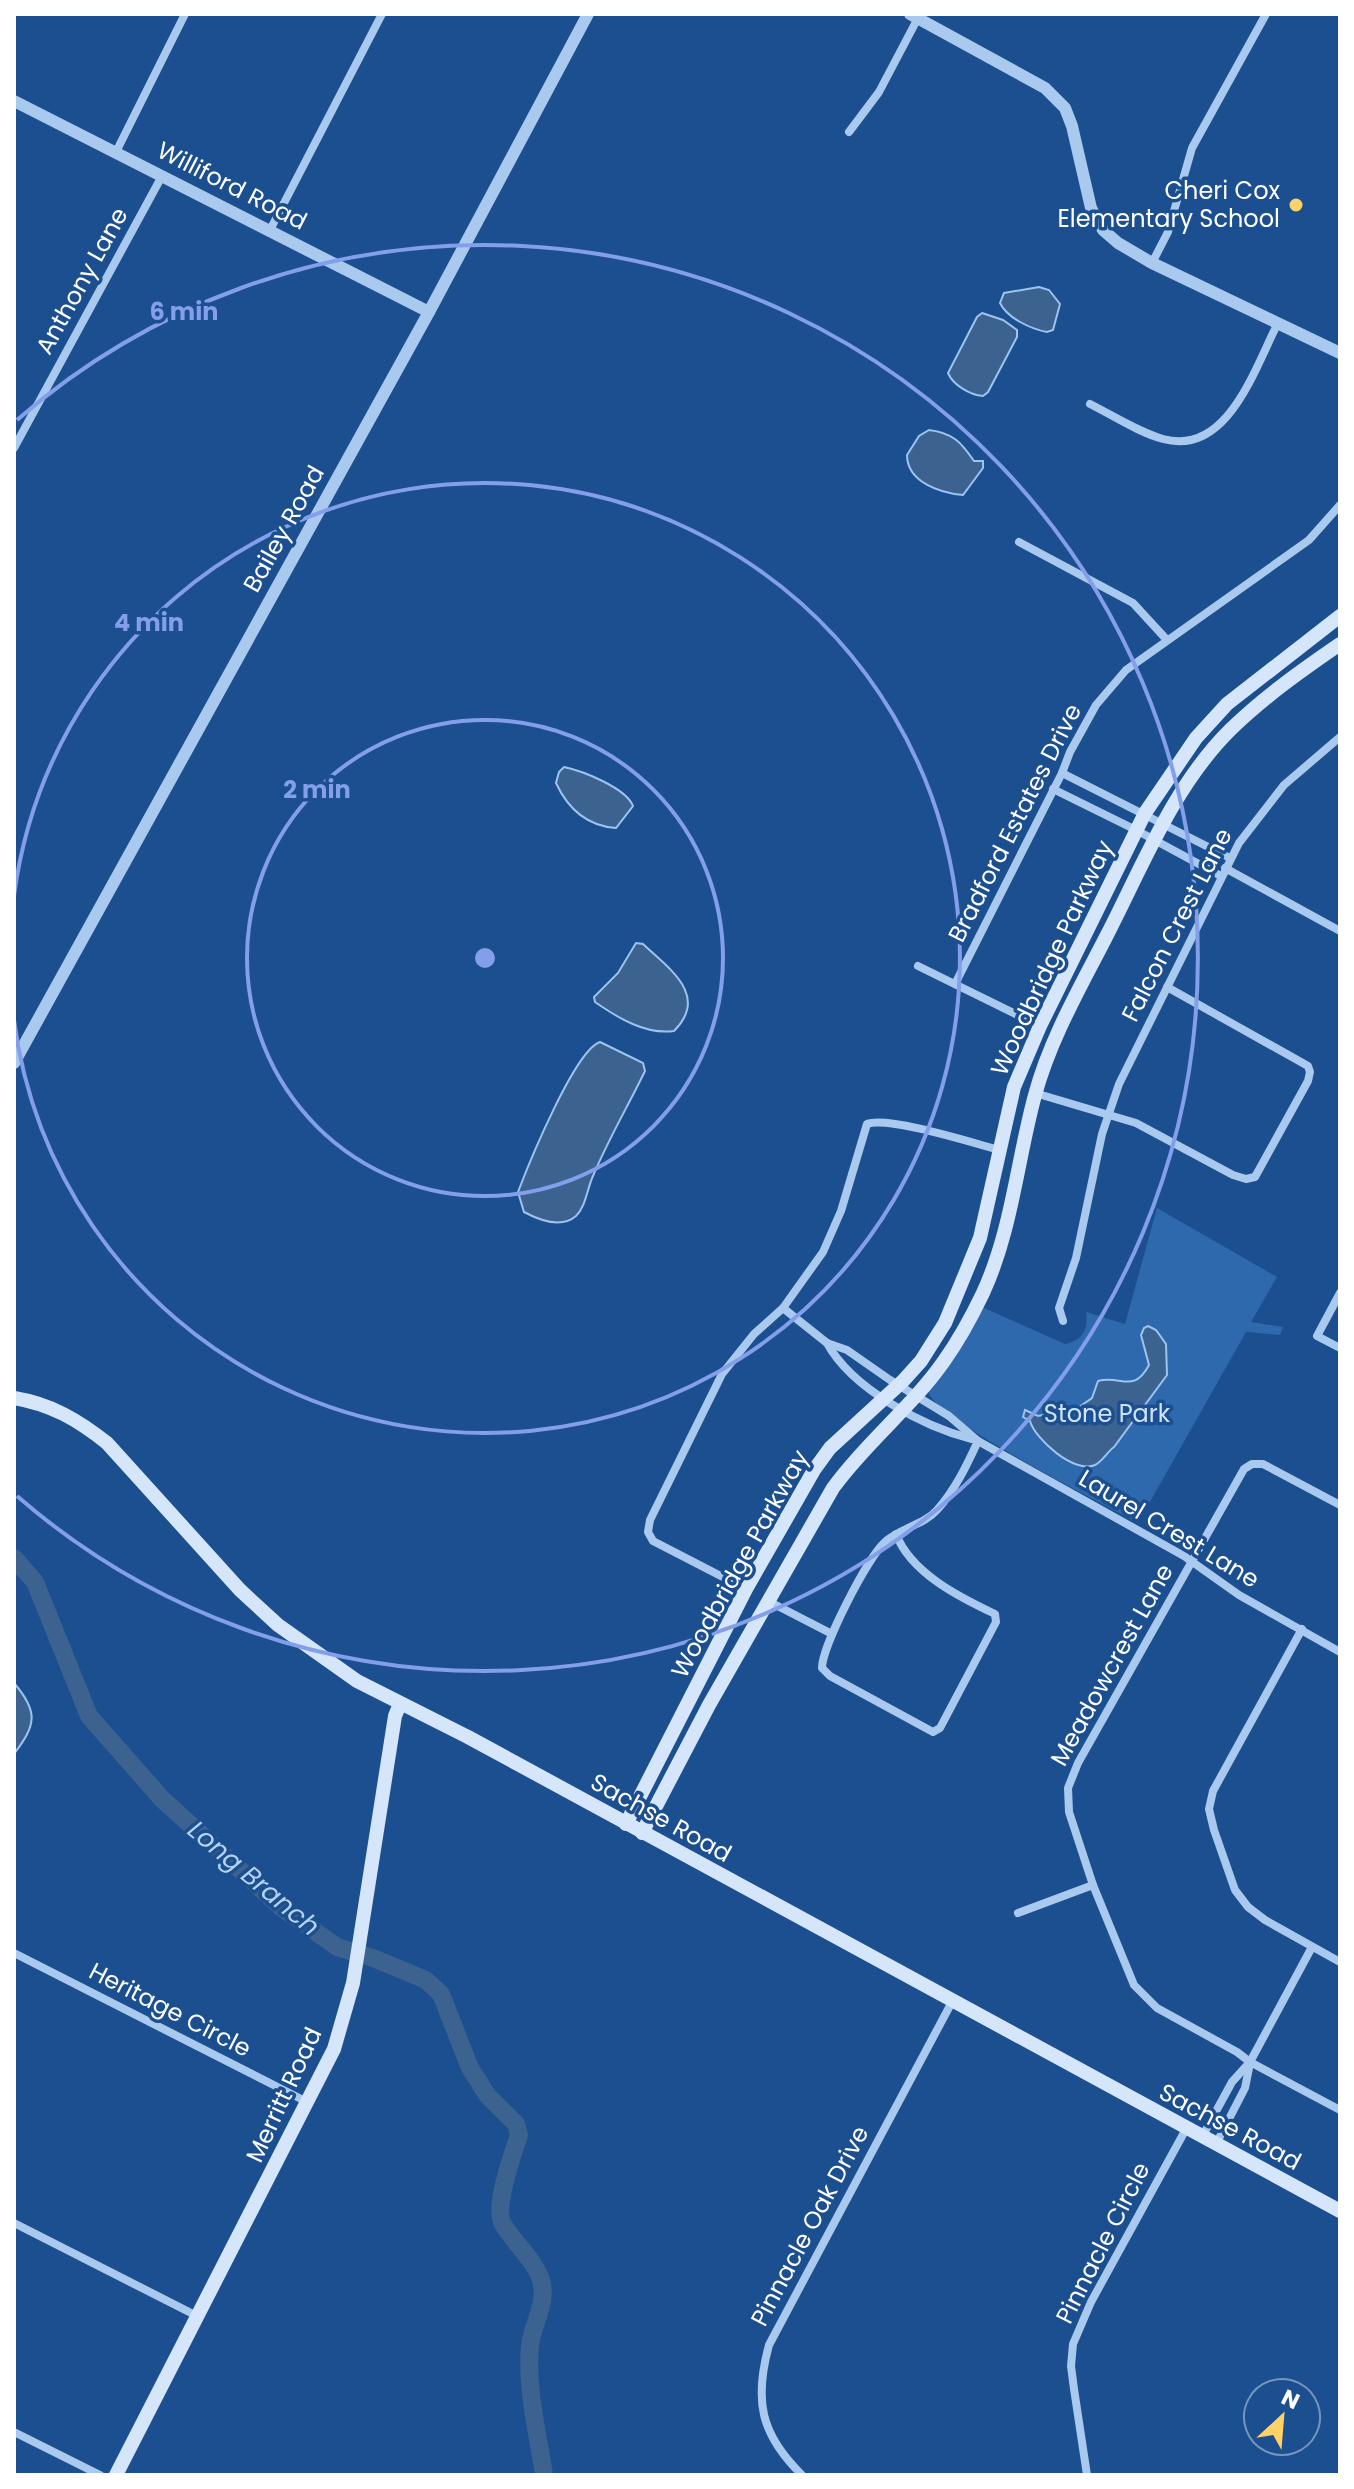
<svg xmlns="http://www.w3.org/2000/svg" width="1354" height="2489" viewBox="0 0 1354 2489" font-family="Poppins,sans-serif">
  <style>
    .green { fill: #2e69ad }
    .water { fill: #3c6290; stroke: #9cc4f0; stroke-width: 2 }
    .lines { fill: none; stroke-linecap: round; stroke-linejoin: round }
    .river { stroke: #3c6290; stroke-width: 18 }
    .minor { stroke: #a9c9ee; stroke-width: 8 }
    .tertiary { stroke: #a9c9ee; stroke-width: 12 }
    .secondary { stroke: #d6e6fa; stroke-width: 14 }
    .ring { fill: none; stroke: #839eea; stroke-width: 4 }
    .poi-dot { fill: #ffd166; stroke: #1b4f8f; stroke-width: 3 }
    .labels { text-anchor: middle; stroke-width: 7; stroke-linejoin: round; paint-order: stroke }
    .street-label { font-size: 24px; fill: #fff; stroke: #1b4f8f }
    .poi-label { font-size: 24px; fill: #fff; stroke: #1b4f8f; text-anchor: end }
    .park-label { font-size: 24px; fill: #cfe3fa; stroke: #1b4f8f }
    .water-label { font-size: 26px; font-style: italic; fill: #b5d3f5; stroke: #1b4f8f }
    .centre { fill: #839eea; stroke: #1b4f8f; stroke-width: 4 }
    .ring-label { font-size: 24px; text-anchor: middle; font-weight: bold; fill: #839eea; stroke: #1b4f8f; stroke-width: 7; stroke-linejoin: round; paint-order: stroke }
  </style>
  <rect width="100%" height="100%" fill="#1b4f8f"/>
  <path class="green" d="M1157,1208L1277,1277L1251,1322L1283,1327L1280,1335L1246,1332L1138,1523C1107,1506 931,1417 929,1392L982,1307L1065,1344C1082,1341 1089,1329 1086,1312L1125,1324Z"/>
  <g class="water">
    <path d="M1039,287L1049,290L1060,304L1053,330L1047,332C1031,329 1007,318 1000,303L1004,293Z"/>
    <path d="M982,313L1003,320L1017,330V337L988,392L983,396C970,395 953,385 948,373L977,317Z"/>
    <path d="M929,430C953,433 961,442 974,461H983V468L963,495C940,493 907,482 907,455L919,436Z"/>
    <path d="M564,767C583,771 626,788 633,806L616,828C587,826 568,809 556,783L559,772Z"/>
    <path d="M636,943L643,944C668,968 710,995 674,1031C646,1035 618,1018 595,1002L594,997L618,973Z"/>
    <path d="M600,1042L643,1063L645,1071C628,1106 608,1140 593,1176C587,1189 586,1206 576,1216C561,1229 539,1220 524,1212L518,1192C529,1163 575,1050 600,1042Z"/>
    <path d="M1148,1326L1156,1330L1166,1344L1167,1375L1114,1447C1107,1452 1103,1461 1095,1465C1074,1474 1035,1439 1030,1421L1023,1417L1025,1410L1038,1416L1079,1407L1092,1398L1098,1381C1120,1374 1133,1395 1149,1365L1141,1335L1144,1328Z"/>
    <path d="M14,1683C39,1712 36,1725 14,1754Z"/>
  </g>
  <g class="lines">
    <path class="river" d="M14,1558L35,1582L89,1716L162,1799L282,1908L337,1947L373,1958L426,1980L441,1994L470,2068L488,2096L516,2124L519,2135C513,2154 493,2207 503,2224C514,2243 534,2259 541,2280C548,2303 532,2324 530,2346C526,2389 538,2434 544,2475"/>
    <g class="minor">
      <path d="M849,132L879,92L919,16"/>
      <path d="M116,152L185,14"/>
      <path d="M270,230L382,14"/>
      <path d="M1152,263L1168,232L1192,148L1266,14"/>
      <path d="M1090,404C1114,416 1138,432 1163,439C1228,457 1255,367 1278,323"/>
      <path d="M14,448L162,176"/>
      <path d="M1019,542L1133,603L1167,640"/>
      <path d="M1062,773L1230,858"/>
      <path d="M1053,789L1136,830L1221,876"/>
      <path d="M1225,868L1340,931"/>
      <path d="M918,966L1040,1026"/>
      <path d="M955,984L1062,773L1070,752L1096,705L1126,670L1309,540L1340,505"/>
      <path d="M1035,1093L1136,1123L1233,1175L1246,1179L1255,1177L1308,1081L1310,1072L1308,1066L1167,987"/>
      <path d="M1340,1293L1317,1336L1340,1348"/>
      <path d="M783,1308L827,1343L847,1350L890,1380L949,1416L978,1441L1184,1556L1239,1595L1340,1652"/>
      <path d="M1063,1321L1059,1308L1076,1258L1102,1134L1119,1084L1239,843L1284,785L1340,737"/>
      <path d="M827,1343C852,1389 924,1427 972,1439"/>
      <path d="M1340,1505L1263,1464H1252L1244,1469L1078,1763L1068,1788L1069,1812L1093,1885L1134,1985L1157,2008L1237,2052L1250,2062L1340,2110"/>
      <path d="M896,1534C911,1573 959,1597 995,1614L996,1622L940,1728L933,1732L830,1676L822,1668C822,1646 868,1557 885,1542C900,1528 924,1525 937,1510C955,1490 967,1465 978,1441"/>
      <path d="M746,1589L653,1541L648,1532L650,1520L722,1374L754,1334L783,1308L823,1252L841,1211L867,1124C888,1116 973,1143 999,1150"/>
      <path d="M768,1601L832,1634"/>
      <path d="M1302,1629L1213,1791L1209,1809L1214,1830L1235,1890L1248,1907L1265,1920L1340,1962"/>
      <path d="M1018,1913L1093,1885"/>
      <path d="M14,1953L307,2102"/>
      <path d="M1202,2137L1232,2082L1250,2062L1312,1947"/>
      <path d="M1216,2144L1245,2088L1250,2063"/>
      <path d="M14,2223L197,2316"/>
      <path d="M14,2432L100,2475"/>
      <path d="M802,2475C760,2434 754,2400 769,2345L953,2000"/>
      <path d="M1087,2475L1074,2389L1071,2366L1073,2344L1091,2302L1186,2129"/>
    </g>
    <g class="tertiary">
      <path d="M910,14L1045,88L1065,108L1072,126L1091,208L1103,230L1118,243L1152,263L1340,353"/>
      <path d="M14,101L429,312"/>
      <path d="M14,1063L429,312L588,14"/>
    </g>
    <g class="secondary">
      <path d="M14,1398C51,1404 78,1420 107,1443L240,1590L278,1625L357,1681L468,1737L1340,2211"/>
      <path d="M626,1824L746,1589L814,1470L830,1448L903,1381L921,1361L945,1323L980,1238L1014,1087L1040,1026L1145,813L1196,738L1227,704L1340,616"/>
      <path d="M642,1833L709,1705L833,1488C866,1442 912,1407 944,1361C959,1340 972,1316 983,1293C1012,1230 1017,1161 1035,1095C1050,1039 1081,986 1107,935C1143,865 1174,785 1231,729C1264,697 1302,670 1340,644"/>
      <path d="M116,2475L334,2049L353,1983L395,1716L400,1704"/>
    </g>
  </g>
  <g class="ring">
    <circle cx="485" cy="958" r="238"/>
    <path d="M14 896A475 475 0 1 1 14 1020"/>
    <path d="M17 420A713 713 0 1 1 17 1496"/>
  </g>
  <circle class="poi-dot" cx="1296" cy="205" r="8"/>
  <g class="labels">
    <g class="street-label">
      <text transform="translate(232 186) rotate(27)" y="8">Williford Road</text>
      <text transform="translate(82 281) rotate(-61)" y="8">Anthony Lane</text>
      <text transform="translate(284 529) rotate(-61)" y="8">Bailey Road</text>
      <text transform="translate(1015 823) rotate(-63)" y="8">Bradford Estates Drive</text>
      <text transform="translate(1177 925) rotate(-63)" y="8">Falcon Crest Lane</text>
      <text transform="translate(1052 958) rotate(-65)" y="8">Woodbridge Parkway</text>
      <text transform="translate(1169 1529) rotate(31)" y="8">Laurel Crest Lane</text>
      <text transform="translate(740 1564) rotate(-61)" y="8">Woodbridge Parkway</text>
      <text transform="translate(1112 1665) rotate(-61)" y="8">Meadowcrest Lane</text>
      <text transform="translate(661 1818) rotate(29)" y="8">Sachse Road</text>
      <text transform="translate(170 2010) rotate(27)" y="8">Heritage Circle</text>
      <text transform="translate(284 2095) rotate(-65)" y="8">Merritt Road</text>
      <text transform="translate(1230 2127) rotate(28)" y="8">Sachse Road</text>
      <text transform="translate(810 2226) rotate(-62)" y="8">Pinnacle Oak Drive</text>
      <text transform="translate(1103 2243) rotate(-63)" y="8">Pinnacle Circle</text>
    </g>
    <g class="poi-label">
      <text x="1280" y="199">Cheri Cox<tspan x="1280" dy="28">Elementary School</tspan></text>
    </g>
    <g class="park-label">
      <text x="1107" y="1422">Stone Park</text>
    </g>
    <g class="water-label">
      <text transform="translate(254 1878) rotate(40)" y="9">Long Branch</text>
    </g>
  </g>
  <circle cx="485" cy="958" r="12" class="centre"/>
  <g class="ring-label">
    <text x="184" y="320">6 min</text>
    <text x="149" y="631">4 min</text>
    <text x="317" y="798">2 min</text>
  </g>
  <rect width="1354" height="2489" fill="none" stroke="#ffffff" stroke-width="32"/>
  <g transform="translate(1282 2417) rotate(26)"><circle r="38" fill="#1b4f8f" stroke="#7695bc" stroke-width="2"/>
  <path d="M0-6L14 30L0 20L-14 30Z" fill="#ffd166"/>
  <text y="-12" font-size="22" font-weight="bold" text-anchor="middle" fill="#ffffff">N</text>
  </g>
</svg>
